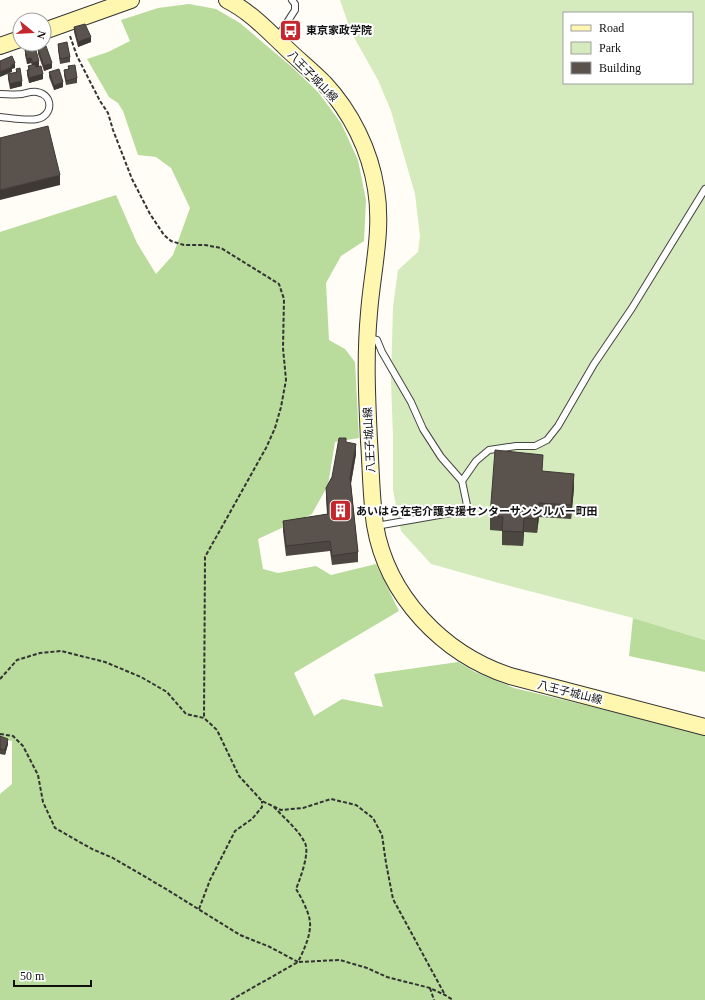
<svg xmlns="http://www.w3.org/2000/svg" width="705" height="1000" viewBox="0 0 705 1000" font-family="'Times New Roman','Noto Sans JP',serif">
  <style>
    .green { fill: #d5ebbd; fill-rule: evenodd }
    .forest { fill: #b9dc9c }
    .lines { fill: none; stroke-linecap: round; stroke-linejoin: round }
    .lane-casing { stroke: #444; stroke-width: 8 }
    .secondary-casing { stroke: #333; stroke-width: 18 }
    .path { stroke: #333; stroke-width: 2; stroke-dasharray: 4 2; stroke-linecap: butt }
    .lane { stroke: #fff; stroke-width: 6 }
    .secondary { stroke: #fff6b0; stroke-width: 16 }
    .wall { fill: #4d4742 }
    .shaded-wall { fill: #3f3936 }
    .building { fill: #5a524d; stroke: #3f3936 }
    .labels { text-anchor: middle; stroke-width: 4; stroke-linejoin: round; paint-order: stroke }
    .poi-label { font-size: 11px; font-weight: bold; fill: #111; stroke: #fff; text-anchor: start }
    .street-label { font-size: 11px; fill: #111; stroke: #fff }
  </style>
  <rect width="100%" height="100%" fill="#fffdf5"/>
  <path class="green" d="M340,0H705V640L633,618L495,582L431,564L401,531L393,490V436L391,381L393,307L398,270L418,252L420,236L415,194L391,111L378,80L351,32ZM564,13H692V83H564Z"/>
  <g class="forest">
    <path d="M189,4L216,9L240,23L293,68L318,92L341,123L358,160L366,200L364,241L341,256L326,283L329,340L345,349L355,362L359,438L335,442L328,485L312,514L258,539L263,569L278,573L316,566L331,575L376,564L399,611L294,673L314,716L342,699L383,707L374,674L458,662L475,672L514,688L585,705L705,735V1000H0V794L12,784V741L0,739V232L116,195L137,243L156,274L173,255L190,208L171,168L156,157L138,155L123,111L118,103L109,97L87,59L108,52L130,41L121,20L158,8Z"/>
    <path d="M633,618L705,640V672L629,656Z"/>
  </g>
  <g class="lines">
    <defs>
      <g id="lane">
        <path d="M277,38L295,10V4L292,0"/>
        <path d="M0,94C7,94 15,95 22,94C27,93 32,91 37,92C54,95 53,116 37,119C26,121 12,118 0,117"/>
        <path d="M368,338L377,340L382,352L411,402L423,429L441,457L462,481L468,510L376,526"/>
        <path d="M462,481L476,461L489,450L516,446H535L547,440L558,426L594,364L632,308L705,189"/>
      </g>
      <g id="secondary">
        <path d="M227,0C249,11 265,28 283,45C296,58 311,70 324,83C351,112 370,150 376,189C383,231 372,272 369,313C365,356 367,398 369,441C371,469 371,497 375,525C387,596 443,654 510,676L705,727"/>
        <path d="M44,31L131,0"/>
        <path d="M0,46L20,39"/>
      </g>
    </defs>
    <use href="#lane" class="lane-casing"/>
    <use href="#secondary" class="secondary-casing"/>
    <g class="path">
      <path d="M70,36L77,56L100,101L108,113L113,130L132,179L150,214L164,235L171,241L184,245H205L221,248L279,284L284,299L283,348L286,380L281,407L275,428L266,448L205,557L204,718"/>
      <path d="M0,679L17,660L40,653L61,651L105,662L141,677L167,692L186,714L204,718L217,730L239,776L262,801L281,810L303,808L331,799L356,805L373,818L382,835L386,863L393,899L445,995"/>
      <path d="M0,734L13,736L23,746L38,775L43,802L55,828L92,849L113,858L166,889L240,935L270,947L298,962C304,950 311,935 310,922C309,912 301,897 296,889C300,879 310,853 305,843C298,829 284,818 274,807"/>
      <path d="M199,909L210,880L235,831L252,819L262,807V801"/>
      <path d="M430,988L434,1000"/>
      <path d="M231,1000L298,962L340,960L367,968L387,977L430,988L445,995L453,1000"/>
    </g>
    <use href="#lane" class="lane"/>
    <use href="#secondary" class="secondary"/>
  </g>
  <g class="wall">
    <path d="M74,27L91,42L78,47L74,32Z"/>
    <path d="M58,44L70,57V62L60,64L58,49Z"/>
    <path d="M38,49L52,68L44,71L38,54Z"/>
    <path d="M25,50L39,66L43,79L29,83L27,75V70H28V66L32,65L31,63L27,64L25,55Z"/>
    <path d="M68,66L77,78V83L66,85L64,75V70L68,69Z"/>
    <path d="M16,69L22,86L10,89L8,79V74L16,73Z"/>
    <path d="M49,72L63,87L54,90L49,77Z"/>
    <path d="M346,442L356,454L351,484L358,552V562L332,565L330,551L286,556L283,531V521L327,514L326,498V488L332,477Z"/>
    <path d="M542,471L574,488L571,519L539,517L537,533L524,532L523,546L502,545V531L490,530V516Z"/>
    <path d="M0,736L8,744L5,755L0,754Z"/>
  </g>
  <g class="shaded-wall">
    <path d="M91,37V42L78,47V42Z"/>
    <path d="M31,58V63L27,64V59Z"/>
    <path d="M39,61V66L33,68V63Z"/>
    <path d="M15,63V68L12,69V72L0,77V72L11,65Z"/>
    <path d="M52,63V68L44,71V66Z"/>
    <path d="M43,74V79L29,83V78Z"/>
    <path d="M22,81V86L10,89V84Z"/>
    <path d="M63,82V87L54,90V86Z"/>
    <path d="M60,175V185L0,200V190Z"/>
    <path d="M356,444V454L350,488V478Z"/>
    <path d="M574,474V488L571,519V505Z"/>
    <path d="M539,503V517L537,533V519Z"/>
    <path d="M524,518V532L523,546V532Z"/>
    <path d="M8,739V744L5,755V750Z"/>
  </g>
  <g class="building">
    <path d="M85,24L91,37L78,42L74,27Z"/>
    <path d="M67,42L70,57L60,59L58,44Z"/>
    <path d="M46,46L52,63L44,66L38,49Z"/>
    <path d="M35,47L39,61L33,63L31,58L27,59L25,50Z"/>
    <path d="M12,56L15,63L11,65L12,67L0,72V61Z"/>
    <path d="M35,64L36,67L41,66L43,74L29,78L27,70H30L28,66Z"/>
    <path d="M75,65L77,78L66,81L64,70L69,69L68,66Z"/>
    <path d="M20,68L22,81L10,84L8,74L17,72L16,69Z"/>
    <path d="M59,69L63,82L54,86L49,72Z"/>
    <path d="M48,126L60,175L0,190V138Z"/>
    <path d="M339,438H346V442L356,444L350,478L358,552L332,556L330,541L286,546L283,521L328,514L326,488L332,477Z"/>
    <path d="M495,450L543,455L542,471L574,474L571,505L539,503L537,519L524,518L523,532L502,531L503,517L490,516Z"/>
    <path d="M0,736L8,739L5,750L0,749Z"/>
  </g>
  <defs>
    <symbol id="bus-square" viewBox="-11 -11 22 22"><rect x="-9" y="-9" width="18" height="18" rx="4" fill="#c4262e" stroke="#fff"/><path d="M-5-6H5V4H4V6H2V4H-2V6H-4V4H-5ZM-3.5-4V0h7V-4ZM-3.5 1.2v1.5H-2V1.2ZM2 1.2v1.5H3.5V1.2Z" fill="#fff"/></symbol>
    <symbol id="building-square" viewBox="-11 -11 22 22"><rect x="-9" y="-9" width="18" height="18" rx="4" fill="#c4262e" stroke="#fff"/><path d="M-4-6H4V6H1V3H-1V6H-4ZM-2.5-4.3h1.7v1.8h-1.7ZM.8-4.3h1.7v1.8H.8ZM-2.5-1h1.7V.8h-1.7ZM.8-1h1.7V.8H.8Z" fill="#fff"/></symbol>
  </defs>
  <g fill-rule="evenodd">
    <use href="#bus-square" x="278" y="18" width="25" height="25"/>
    <use href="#building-square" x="328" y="498" width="25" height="25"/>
  </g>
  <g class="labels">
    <g class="poi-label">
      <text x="306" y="34">東京家政学院</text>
      <text x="356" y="515">あいはら在宅介護支援センターサンシルバー町田</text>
    </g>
    <g class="street-label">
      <text transform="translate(313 76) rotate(46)" y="4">八王子城山線</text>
      <text transform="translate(369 440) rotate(-93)" y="4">八王子城山線</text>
      <text transform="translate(570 692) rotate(14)" y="4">八王子城山線</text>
    </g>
  </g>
  <rect x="563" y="12" width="130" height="72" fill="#ffffff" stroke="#a0a0a0"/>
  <rect x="571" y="25" width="20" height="6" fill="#fff6b0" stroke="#a0a0a0"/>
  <text x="599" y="32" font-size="12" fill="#111111">Road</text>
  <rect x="571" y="42" width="20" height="12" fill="#d5ebbd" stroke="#a0a0a0"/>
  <text x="599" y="52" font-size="12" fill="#111111">Park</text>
  <rect x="571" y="62" width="20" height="12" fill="#5a524d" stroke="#a0a0a0"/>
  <text x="599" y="72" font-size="12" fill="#111111">Building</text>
  <g transform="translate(32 32) rotate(108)"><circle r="19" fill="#ffffff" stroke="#a0a0a0"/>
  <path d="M0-3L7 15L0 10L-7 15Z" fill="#c4262e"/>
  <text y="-6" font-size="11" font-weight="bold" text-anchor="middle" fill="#111111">N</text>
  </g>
  <path d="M14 980v6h77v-6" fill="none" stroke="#111111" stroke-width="2"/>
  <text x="20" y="980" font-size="12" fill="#111111" stroke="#ffffff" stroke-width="3" paint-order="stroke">50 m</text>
</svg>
